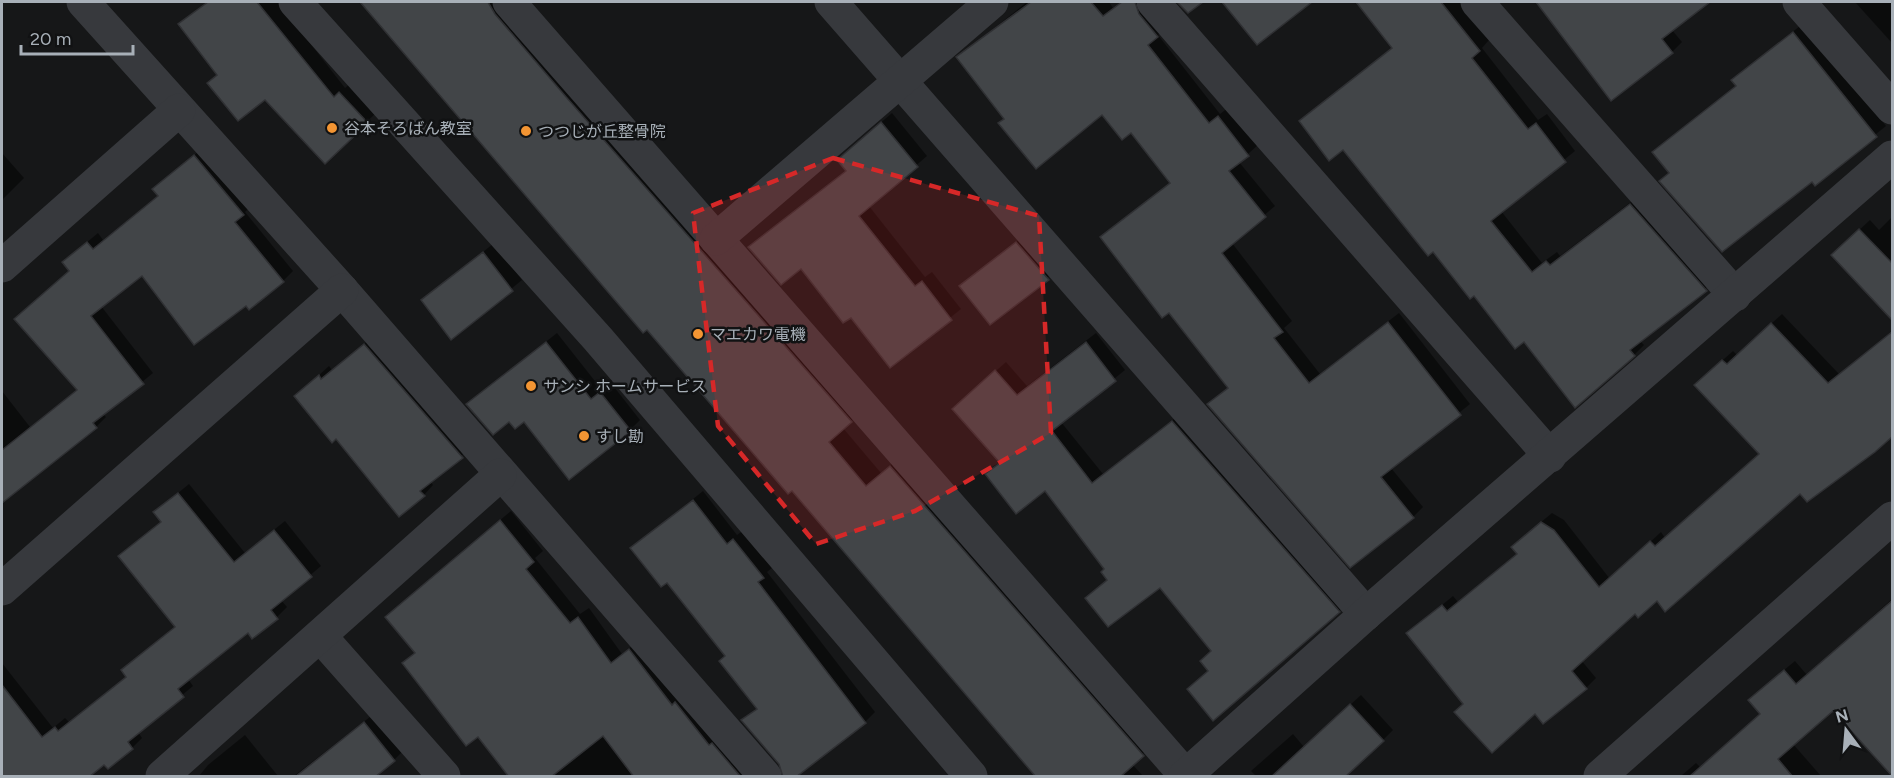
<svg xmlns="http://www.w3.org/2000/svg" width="1894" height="778" viewBox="0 0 1894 778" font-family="Figtree,'Noto Sans JP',sans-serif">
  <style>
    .shadow { fill: #0007 }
    .building { fill: #424548; stroke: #303134; stroke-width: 1.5 }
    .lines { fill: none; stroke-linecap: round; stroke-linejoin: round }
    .minor { stroke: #37393d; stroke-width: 33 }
    .tertiary { stroke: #37393d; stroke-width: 33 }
    .marked { fill: #d62828; fill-opacity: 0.2; stroke: #d62828; stroke-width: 4.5; stroke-dasharray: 12 8; stroke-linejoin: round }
    .poi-dot { fill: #f39533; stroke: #111213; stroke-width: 2 }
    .labels { text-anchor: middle; stroke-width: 5; stroke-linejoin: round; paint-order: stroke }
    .poi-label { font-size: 16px; fill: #a8b0b8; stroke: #111213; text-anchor: start }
  </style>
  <rect width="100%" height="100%" fill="#161718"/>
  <g class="shadow">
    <path d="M207,2H278L345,88L350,84L377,112L325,162L265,98L209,83L218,74L180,25Z"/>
    <path d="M363,2H511L865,407L843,428L881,473L905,453L1157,741L1132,764L1143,776H1038L792,489L648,327L643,331Z"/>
    <path d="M1027,2H1109L1113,8L1121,2H1147L1167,26L1158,35L1220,114L1229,107L1258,145L1239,162L1275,206L1232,243L1292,321L1284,328L1320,374L1399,313L1470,404L1391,468L1423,507L1413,517L1209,404L1229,387L1169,311L1102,238L1171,182L1131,131L1102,113L1005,118L958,57Z"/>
    <path d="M1224,2H1310L1257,43Z"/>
    <path d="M1364,2H1459L1489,40L1482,48L1538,120L1547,114L1575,151L1501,211L1542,263L1557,252L1560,256L1640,195L1716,280L1640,341L1644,345L1634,355L1524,340L1474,294L1433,250L1344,147L1301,121L1393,47L1361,5Z"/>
    <path d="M1548,2H1708L1672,30L1682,42L1672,52L1542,7Z"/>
    <path d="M1855,2H1892V43Z"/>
    <path d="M1804,23L1886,126L1815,183L1813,180L1670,172L1654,152L1737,85L1733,80L1743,70Z"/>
    <path d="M892,113L927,156L869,206L925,277L932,272L961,309L890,366L851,316L801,267L750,247L847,170L849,150Z"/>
    <path d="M205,146L253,204L245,212L293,271L283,281L246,304L142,274L101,306L153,373L103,414L106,417L96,427L2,501V391L30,427L78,389L70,270L74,253L98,233L103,240L159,195L154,189Z"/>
    <path d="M2,153L24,178L2,200Z"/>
    <path d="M1892,217V318L1843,245L1870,220L1879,230Z"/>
    <path d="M1027,233L1058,269L990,323L961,286Z"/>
    <path d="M494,243L522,280L452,338L423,301Z"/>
    <path d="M1782,314L1839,374L1892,331V434L1800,492L1658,599L1635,612L1581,660L1596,678L1586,688L1536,712L1464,703L1408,633L1453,596L1458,602L1518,553L1523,537L1552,513L1564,520L1610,579L1661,532L1665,538L1760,454L1706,375L1733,351L1737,355Z"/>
    <path d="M557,333L602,390L611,383L640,420L630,430L509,420L478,395Z"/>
    <path d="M1096,333L1125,370L1061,422L1103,474L1183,412L1348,602L1339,611L1209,671L1213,651L1160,586L1087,598L1108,579L1105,569L1045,489L987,474L1001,462L964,399L1006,362L1027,386Z"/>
    <path d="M375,335L472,447L430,481L433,485L424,495L336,437L296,396L329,366L332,370Z"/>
    <path d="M189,484L245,553L285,521L321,566L281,600L287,607L277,617L253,637L248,631L188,679L193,686L138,732L142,738L132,748L104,763L22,761L2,735V663L53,728L65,718L69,722L128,675L123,670L176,626L120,556L162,521L155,512Z"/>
    <path d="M703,491L737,535L744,530L773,567L767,572L875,712L865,722L780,763L744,720L758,707L727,655L668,581L632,548Z"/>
    <path d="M511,511L543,551L535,558L580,614L589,608L622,654L640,640L759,776H511L478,734L404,663L416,652L397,607Z"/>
    <path d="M1892,599V776L1834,709L1793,744L1821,776H1681L1696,763L1700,767L1762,713L1760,690L1795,661L1807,675Z"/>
    <path d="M1361,695L1393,730L1383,740L1319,776H1256L1251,771L1293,734L1304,747Z"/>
    <path d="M375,713L404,750L394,760L373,776H294Z"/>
    <path d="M245,735L278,776H199L208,765Z"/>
  </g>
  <g class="building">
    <path d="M208,2H257L334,97L339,92L368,123L325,164L265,100L238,121L207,83L217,75L178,24Z"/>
    <path d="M360,2H488L495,14L567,98L852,422L829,442L866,486L890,466L1144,756L1120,777H1036L792,491L788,494L647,330L643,333Z"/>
    <path d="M1031,2H1091L1103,16L1122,2H1135L1139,14L1158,37L1148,45L1209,123L1218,116L1249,156L1229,171L1266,217L1222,253L1283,332L1274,338L1309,383L1388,322L1461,415L1381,477L1414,518L1350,568L1207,404L1228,388L1169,313L1162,318L1100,237L1170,183L1131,133L1122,140L1102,115L1036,169L998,123L1004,119L956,57Z"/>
    <path d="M1177,2H1203L1188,13Z"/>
    <path d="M1222,2H1312L1257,45Z"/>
    <path d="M1356,2H1441L1480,51L1472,58L1528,129L1536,123L1566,162L1491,221L1532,272L1546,261L1550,265L1630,204L1707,291L1630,350L1635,356L1575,408L1524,342L1515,349L1474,296L1470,299L1433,252L1428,256L1343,150L1329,161L1299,121L1392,48Z"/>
    <path d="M1536,2H1710L1662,39L1673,53L1611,101Z"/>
    <path d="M1793,32L1877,137L1815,186L1812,182L1722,252L1659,181L1669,173L1652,152L1736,86L1731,80Z"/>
    <path d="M881,122L918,167L859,216L915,286L922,281L952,320L890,368L851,318L843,323L801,269L781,285L748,247L846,171L837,160Z"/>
    <path d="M194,155L244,215L235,222L284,282L249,310L246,306L194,345L142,276L91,316L144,384L93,423L97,428L2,503V450L77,390L14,319L69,271L62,262L87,242L93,249L158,196L152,189Z"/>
    <path d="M1859,229L1893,264V321L1831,255Z"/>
    <path d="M1016,242L1049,280L990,325L959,286Z"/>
    <path d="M483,252L513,291L451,340L421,300Z"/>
    <path d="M1771,323L1828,383L1893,331V436L1875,452L1807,502L1800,494L1665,612L1657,601L1638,618L1635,614L1572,671L1587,689L1543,724L1535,714L1492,753L1454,712L1463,704L1406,633L1442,605L1447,611L1517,554L1511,547L1541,522L1554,530L1599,587L1650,541L1655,546L1759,454L1694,385L1722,360L1727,364Z"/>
    <path d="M546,342L591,399L600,392L631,431L569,480L524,422L515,429L509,422L493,435L466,404Z"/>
    <path d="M1086,342L1116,381L1052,431L1092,483L1172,421L1340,612L1213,721L1187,689L1208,671L1200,661L1211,651L1160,588L1108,627L1085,598L1107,580L1101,572L1104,569L1045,491L1016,514L985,474L1000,463L952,409L995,370L1017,395Z"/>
    <path d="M364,344L463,458L420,491L425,496L399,517L336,439L332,443L294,396L319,375L321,379Z"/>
    <path d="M178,493L234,562L274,530L312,577L271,610L278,619L252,639L248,633L178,689L184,697L128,742L133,749L108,769L104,765L89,777H2V685L42,737L55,727L58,731L126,677L121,670L175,627L118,556L161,522L153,512Z"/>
    <path d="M693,500L727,544L733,539L764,578L758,582L866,723L796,777H783L779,764L741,720L757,709L719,661L725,656L667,583L661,587L630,548Z"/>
    <path d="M500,520L534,562L526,569L570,623L578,617L611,663L629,649L672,705L675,702L709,745L712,743L741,777H634L603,736L551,777H509L478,737L466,746L402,663L415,653L385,617Z"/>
    <path d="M1893,600V777L1833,711L1778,759L1793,777H1689L1760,714L1748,700L1784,670L1796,684Z"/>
    <path d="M1350,704L1384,741L1345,777H1271Z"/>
    <path d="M364,722L395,761L375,777H295Z"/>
  </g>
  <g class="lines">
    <g class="minor">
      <path d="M83,2L342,290L765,776"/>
      <path d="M509,2L1186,776"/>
      <path d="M831,2L1366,614"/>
      <path d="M1153,2L1550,456"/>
      <path d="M1477,2L1735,295"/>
      <path d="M1799,2L1892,108"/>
      <path d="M716,239L992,2"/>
      <path d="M2,266L179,110"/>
      <path d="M2,589L342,290"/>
      <path d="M321,637L444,776"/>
      <path d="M162,776L500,475"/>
      <path d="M1185,776L1366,614L1892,157"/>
    </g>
    <g class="tertiary">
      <path d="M295,2L598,339L971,776"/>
      <path d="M1600,776L1892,518"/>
    </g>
  </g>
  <path class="marked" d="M833,158L1039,216L1051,433L915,511L816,544L718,426L693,213Z"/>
  <g class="poi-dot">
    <circle cx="332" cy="128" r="6"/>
    <circle cx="526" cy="131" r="6"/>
    <circle cx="698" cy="334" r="6"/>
    <circle cx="531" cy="386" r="6"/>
    <circle cx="584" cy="436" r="6"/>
  </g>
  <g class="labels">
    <g class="poi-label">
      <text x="344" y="134">谷本そろばん教室</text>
      <text x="538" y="137">つつじが丘整骨院</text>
      <text x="710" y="340">マエカワ電機</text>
      <text x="543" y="392">サンシ ホームサービス</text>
      <text x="596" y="442">すし勘</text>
    </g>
  </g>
  <rect width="1894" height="778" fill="none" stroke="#a8b0b8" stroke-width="6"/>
  <g transform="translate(1846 730) rotate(344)" stroke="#111213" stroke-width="4.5" paint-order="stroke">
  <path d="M0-4.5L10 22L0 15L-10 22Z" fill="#a8b0b8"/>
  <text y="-9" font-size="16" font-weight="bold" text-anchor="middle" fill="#a8b0b8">N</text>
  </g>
  <path d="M21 45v9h112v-9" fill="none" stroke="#a8b0b8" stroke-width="3"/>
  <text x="30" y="45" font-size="18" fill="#a8b0b8" stroke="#111213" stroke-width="4.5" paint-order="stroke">20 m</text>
</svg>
